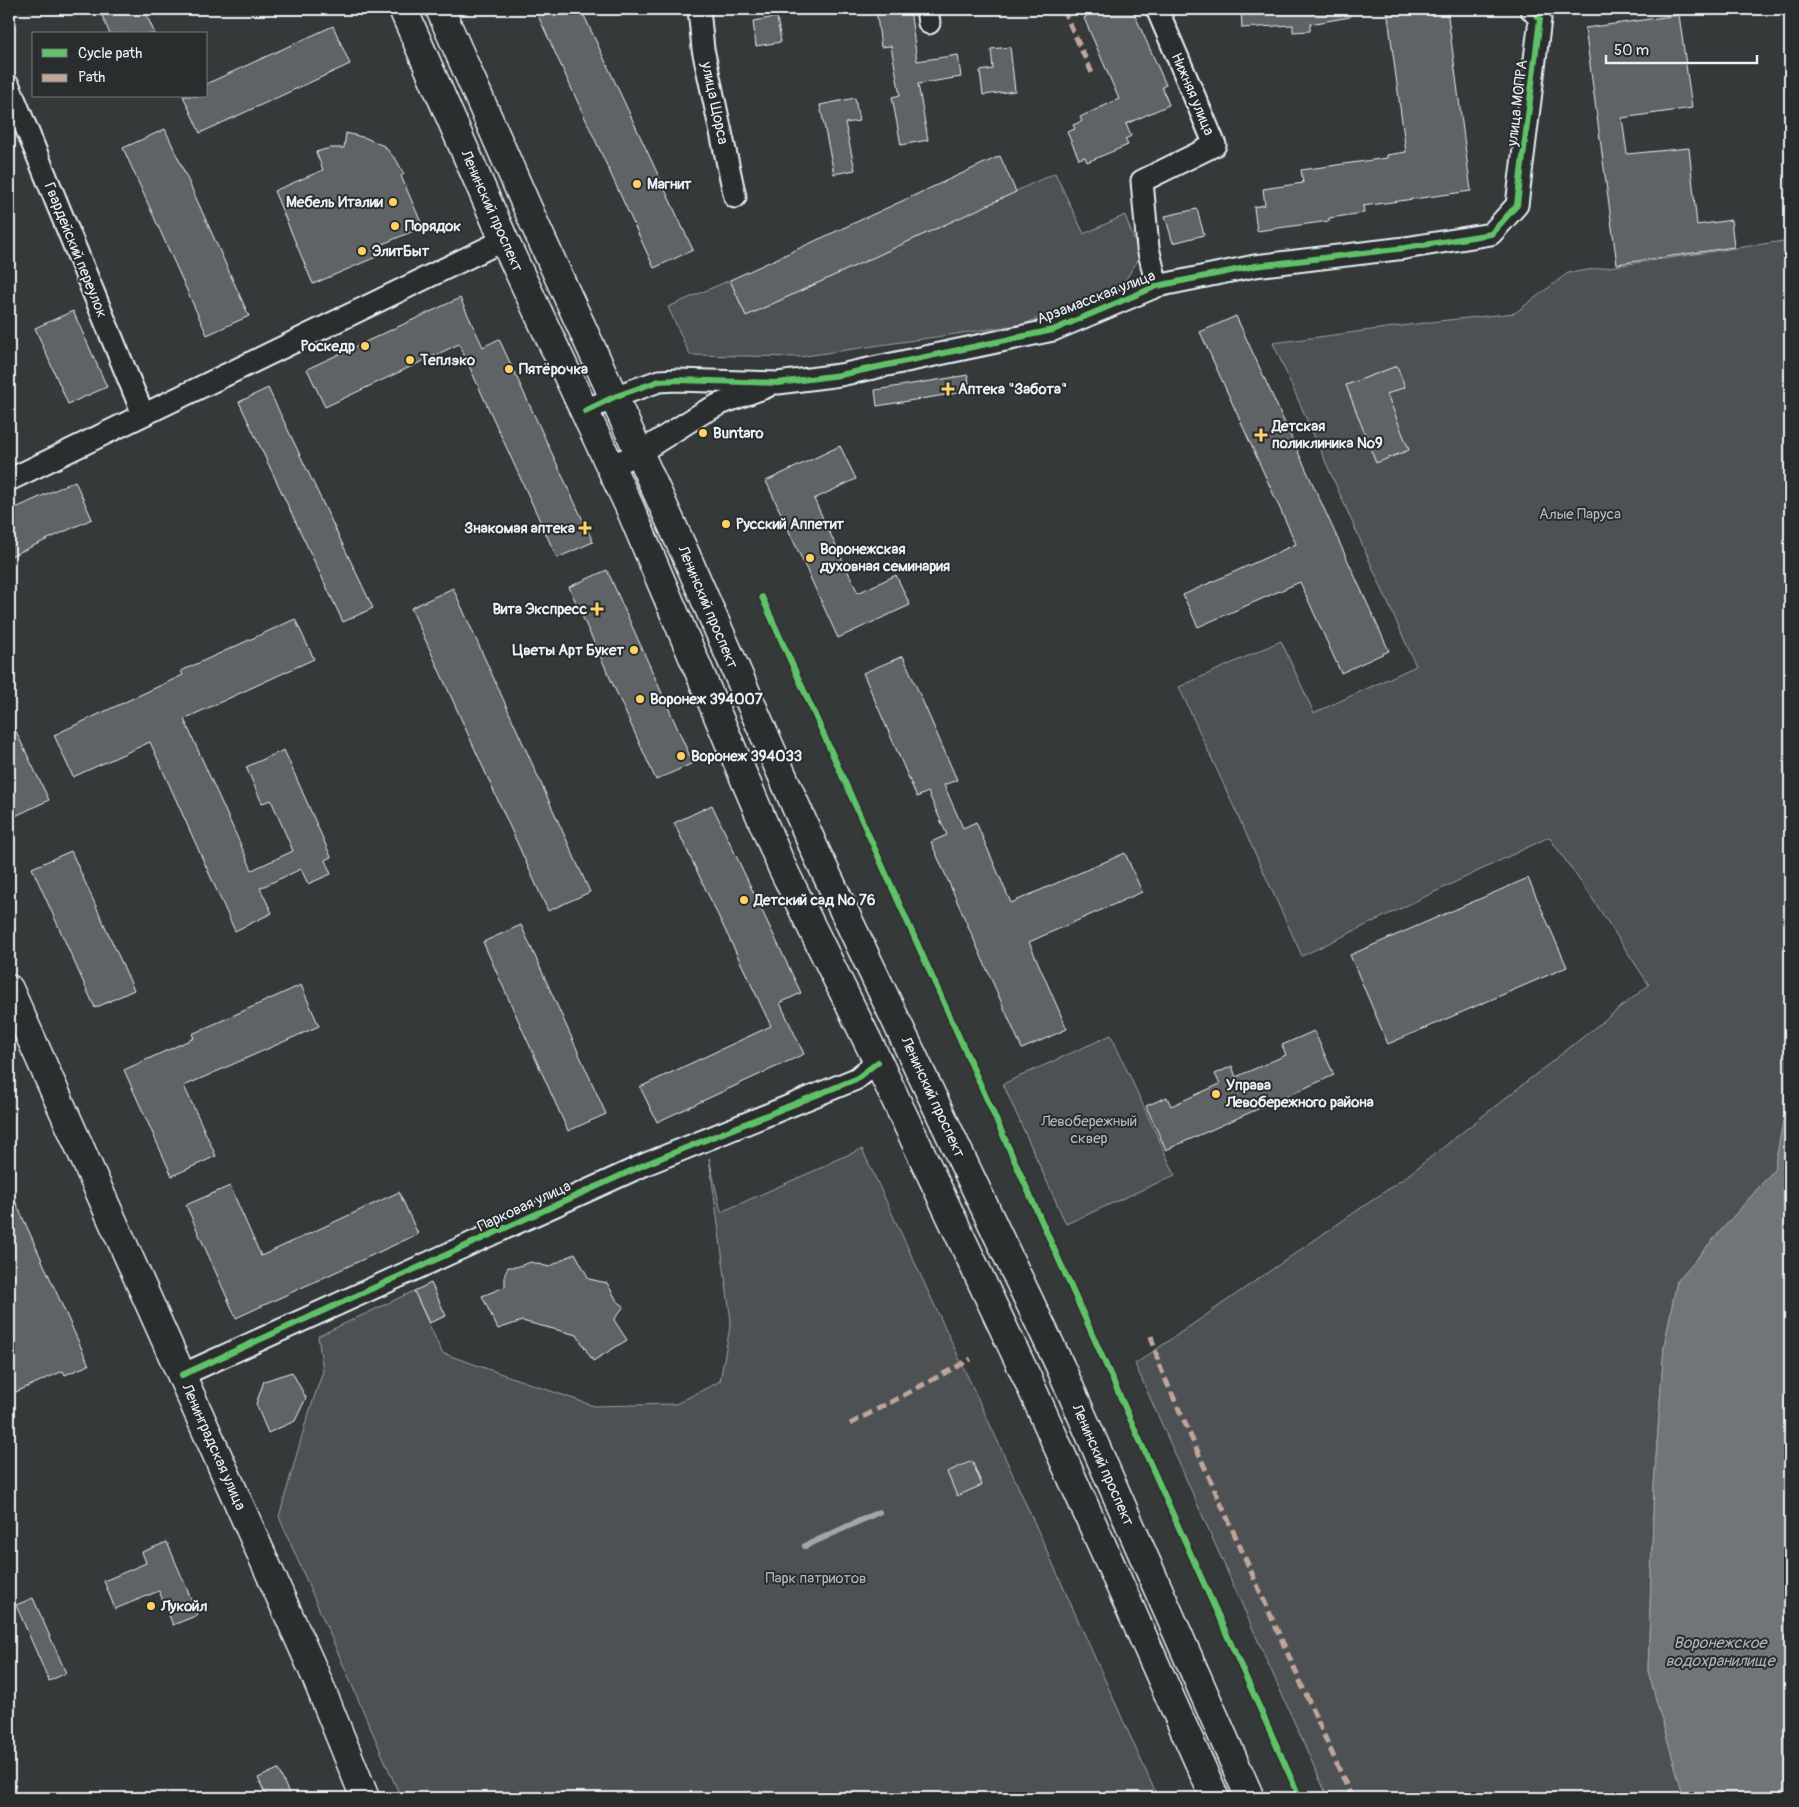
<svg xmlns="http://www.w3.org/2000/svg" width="1799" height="1807" viewBox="0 0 1799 1807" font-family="Pangolin,sans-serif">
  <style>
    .green { fill: #4d5152; stroke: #9aa1a5 }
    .water { fill: #707579; stroke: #a0a7ac }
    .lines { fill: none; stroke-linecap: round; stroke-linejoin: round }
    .stream { stroke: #a0a7ac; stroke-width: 6 }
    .building { fill: #5f6365; stroke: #e8f1f8 }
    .street-casing { stroke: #e8f1f8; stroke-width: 25 }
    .secondary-casing { stroke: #e8f1f8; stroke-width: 31 }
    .primary-casing { stroke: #e8f1f8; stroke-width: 31 }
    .street { stroke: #2a2d2e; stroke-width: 21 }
    .secondary { stroke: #2a2d2e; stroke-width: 28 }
    .primary { stroke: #2a2d2e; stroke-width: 28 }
    .quiet { stroke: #c0a59a; stroke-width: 5; stroke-dasharray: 10 5; stroke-linecap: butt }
    .cycleway-casing { stroke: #2a2d2e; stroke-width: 9 }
    .cycleway { stroke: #61c268; stroke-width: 6 }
    .poi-dot { fill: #ffd166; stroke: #2a2d2e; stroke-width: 2 }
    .labels { text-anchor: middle; stroke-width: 4; stroke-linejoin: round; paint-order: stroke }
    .street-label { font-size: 15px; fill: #e8f1f8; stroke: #2a2d2e }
    .poi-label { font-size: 15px; font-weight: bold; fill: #e8f1f8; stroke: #2a2d2e; text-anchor: start }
    .park-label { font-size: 15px; fill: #b2b9be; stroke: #2a2d2e }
    .water-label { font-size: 16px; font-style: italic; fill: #acb3b8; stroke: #2a2d2e }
  </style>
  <rect width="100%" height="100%" fill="#35393a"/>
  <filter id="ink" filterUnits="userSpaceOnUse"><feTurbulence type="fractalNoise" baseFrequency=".02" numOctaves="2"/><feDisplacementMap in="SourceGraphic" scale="10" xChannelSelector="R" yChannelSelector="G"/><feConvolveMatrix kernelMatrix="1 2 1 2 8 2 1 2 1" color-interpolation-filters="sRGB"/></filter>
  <g filter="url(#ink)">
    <g class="green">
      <path d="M1055,173L1084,234L1125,215L1140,257L1122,285L1024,324L799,357L690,355L668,307L730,280L746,316Z"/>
      <path d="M1790,240V1085L1774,1170L1677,1281L1664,1346L1654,1485L1648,1671L1684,1798H1328L1135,1364L1403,1179L1649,985L1592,898L1549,837L1302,956L1179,687L1281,641L1314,713L1416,666L1273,343L1439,321L1515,313L1568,273Z"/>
      <path d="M1111,1035L1175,1175L1066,1224L1003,1084Z"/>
      <path d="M862,1149L999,1444L1158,1798H401L279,1517L305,1425L323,1371L318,1336L414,1291L442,1353L594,1406L676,1404L720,1381L731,1321L709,1158L721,1212L825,1166L833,1161Z"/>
    </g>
    <path class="water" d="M1790,1085V1798H1684L1648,1671L1654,1485L1664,1346L1677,1281L1774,1170Z"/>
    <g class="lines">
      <path class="stream" d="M805,1546L879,1512"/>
    </g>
    <g class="building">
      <path d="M99,9H144L155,34H110Z"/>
      <path d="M535,9H581L693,250L654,268Z"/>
      <path d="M876,9H910L917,61L958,55L961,77L918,84L928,140L901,145L892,97L900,95L891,46L881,47Z"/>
      <path d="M1083,9H1132L1166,85L1162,87L1169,105L1126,124L1131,136L1125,139L1128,145L1087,162L1085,157L1079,159L1067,132L1075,129L1073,125L1082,121L1080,117L1119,99L1084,18L1087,16Z"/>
      <path d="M1241,9H1350V17L1310,24V31L1293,32V25L1242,28Z"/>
      <path d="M1387,9H1447L1471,191L1363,206L1364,213L1329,218V221L1257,231L1254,207L1265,205L1263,189L1303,183L1301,170L1387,158V155L1406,152Z"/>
      <path d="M1679,15L1692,108L1622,118L1627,154L1689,148L1697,225L1731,220L1734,247L1617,264L1585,28Z"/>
      <path d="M777,17L781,42L756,46L753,21Z"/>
      <path d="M333,26L350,64L200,133L183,96H206V84Z"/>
      <path d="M1010,47L1015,91L983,95L980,71L993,69L991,49Z"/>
      <path d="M855,98L859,121L845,123L855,170L834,174L820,105Z"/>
      <path d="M165,129L249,316L207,335L123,148Z"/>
      <path d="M346,133L366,138L384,146L397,161L404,174L401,176L423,227L373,248L376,257L313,284L274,191L323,170L316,152L330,148H344Z"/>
      <path d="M1000,156L1016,192L746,316L730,280Z"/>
      <path d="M1197,209L1204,235L1173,243L1165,216Z"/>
      <path d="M460,298L483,347L499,339L593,542L557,558L459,344L325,407L307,369Z"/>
      <path d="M73,311L107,387L68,404L35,328Z"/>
      <path d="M1236,316L1389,651L1341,673L1300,582L1198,627L1183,595L1296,544L1200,332Z"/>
      <path d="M1397,366L1405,387L1387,394L1409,450L1376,463L1346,385Z"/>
      <path d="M968,375L970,391L877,406L875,390Z"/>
      <path d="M268,388L373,608L343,622L239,402Z"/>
      <path d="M840,446L856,479L814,499L858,593L896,575L910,605L838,638L766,481Z"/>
      <path d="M75,481L92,519L9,557V511Z"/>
      <path d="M607,570L693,763L656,780L569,587Z"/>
      <path d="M453,588L590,892L548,911L411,608Z"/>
      <path d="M295,619L314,659L184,719L252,870L293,851L271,800L262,803L246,767L284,750L331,857L325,860L331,874L308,884L301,869L260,888L272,913L235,931L150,742L73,777L54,735L183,675L181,671Z"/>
      <path d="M903,656L957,780L944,785L963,828L976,822L1011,903L1125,853L1142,892L1029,942L1067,1029L1022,1049L931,842L947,835L928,792L917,797L863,673Z"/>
      <path d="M9,717L49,800L9,819Z"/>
      <path d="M712,805L801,993L780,1003L804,1054L657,1122L640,1087L771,1026L674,823Z"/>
      <path d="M71,851L134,990L95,1008L32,868Z"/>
      <path d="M1528,878L1567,967L1388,1044L1350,955Z"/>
      <path d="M521,925L606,1114L568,1131L483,942Z"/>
      <path d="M301,985L319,1026L184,1086L216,1156L172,1176L124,1070L194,1038L192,1034Z"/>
      <path d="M1314,1031L1334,1075L1166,1150L1146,1106L1167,1097L1171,1106L1220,1084L1215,1074L1232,1066L1236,1077L1286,1055L1282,1045Z"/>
      <path d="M230,1186L261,1256L399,1192L418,1234L236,1318L186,1205Z"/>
      <path d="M9,1187L89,1365L65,1375L63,1371L9,1395Z"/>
      <path d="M575,1253L589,1279L607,1283L617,1301L624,1306L614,1320L627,1340L593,1361L577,1335L522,1321L498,1329L482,1296L505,1287V1273L508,1267H516L531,1262L549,1267Z"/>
      <path d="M431,1283L446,1316L429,1323L414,1291Z"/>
      <path d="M292,1372L306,1398L295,1421L268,1433L256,1404L264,1381Z"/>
      <path d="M972,1461L982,1485L957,1496L947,1472Z"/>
      <path d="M167,1542L198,1615L173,1625L159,1591L115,1609L104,1581L146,1563L142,1552Z"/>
      <path d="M33,1598L66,1673L49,1681L16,1605Z"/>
      <path d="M278,1769L291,1798H267L258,1778Z"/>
    </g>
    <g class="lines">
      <defs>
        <g id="street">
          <path d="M699,9L703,49L735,197"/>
          <path d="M927,9L929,23"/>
          <path d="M1157,9L1215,145L1142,181L1148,248L1157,286"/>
          <path d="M9,86L143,414"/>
          <path d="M585,411L614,397L659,381L676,380L778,383L840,375L1053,330L1157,286L1255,266L1405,248L1491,234L1517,205L1540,19L1531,9"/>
          <path d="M611,466L639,453L704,412L720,404L766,387"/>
          <path d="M9,480L504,240"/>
          <path d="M182,1375L646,1164L856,1079L878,1062"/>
        </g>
        <path id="secondary" d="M9,989L314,1672L365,1798"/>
        <g id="primary">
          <path d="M403,9L504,240L629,506L782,867L878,1062L1028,1380L1215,1798"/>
          <path d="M440,9L535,225L684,551L815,850L1060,1366L1250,1798"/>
        </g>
      </defs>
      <use href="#street" class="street-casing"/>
      <use href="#secondary" class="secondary-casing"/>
      <use href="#primary" class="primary-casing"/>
      <use href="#street" class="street"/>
      <use href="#secondary" class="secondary"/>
      <use href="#primary" class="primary"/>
      <g class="quiet">
        <path d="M1063,9L1092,73"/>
        <path d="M1151,1336L1160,1367L1352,1798"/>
        <path d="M850,1424L971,1359"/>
      </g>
      <defs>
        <g id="cycleway">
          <path d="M585,411L614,397L659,381L676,380L778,383L840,375L1053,330L1157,286L1255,266L1405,248L1491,234L1517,205L1540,19L1531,9"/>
          <path d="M762,597L1300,1798"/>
          <path d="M182,1375L646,1164L856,1079L878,1062"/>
        </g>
      </defs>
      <use href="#cycleway" class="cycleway-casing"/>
      <use href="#cycleway" class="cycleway"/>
    </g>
  </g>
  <g class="poi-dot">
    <circle cx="637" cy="184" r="5"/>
    <circle cx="393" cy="202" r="5"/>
    <circle cx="395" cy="226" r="5"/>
    <circle cx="362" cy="251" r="5"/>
    <circle cx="365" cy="346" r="5"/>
    <circle cx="410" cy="360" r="5"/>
    <circle cx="509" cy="369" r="5"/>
    <path d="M945.5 381.5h5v5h5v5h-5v5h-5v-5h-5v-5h5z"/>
    <circle cx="703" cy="433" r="5"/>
    <path d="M1258.5 427.5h5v5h5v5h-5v5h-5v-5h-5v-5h5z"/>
    <circle cx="726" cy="524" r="5"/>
    <path d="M582.5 520.5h5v5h5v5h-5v5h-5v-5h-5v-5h5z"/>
    <circle cx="810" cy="558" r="5"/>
    <path d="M594.5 601.5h5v5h5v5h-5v5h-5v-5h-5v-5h5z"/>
    <circle cx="634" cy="650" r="5"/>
    <circle cx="640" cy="699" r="5"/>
    <circle cx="681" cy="756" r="5"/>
    <circle cx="744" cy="900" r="5"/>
    <circle cx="1216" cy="1094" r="5"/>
    <circle cx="151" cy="1606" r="5"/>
  </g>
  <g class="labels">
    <g class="street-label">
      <text transform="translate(1193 94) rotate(67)" y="5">Нижняя улица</text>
      <text transform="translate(715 103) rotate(78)" y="5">улица Щорса</text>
      <text transform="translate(1517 103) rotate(-83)" y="5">улица МОПРА</text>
      <text transform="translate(492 211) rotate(66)" y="5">Ленинский проспект</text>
      <text transform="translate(76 250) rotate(68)" y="5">Гвардейский переулок</text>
      <text transform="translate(1096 297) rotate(-21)" y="5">Арзамасская улица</text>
      <text transform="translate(708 607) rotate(67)" y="5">Ленинский проспект</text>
      <text transform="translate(933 1097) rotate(65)" y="5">Ленинский проспект</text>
      <text transform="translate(524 1206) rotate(-25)" y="5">Парковая улица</text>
      <text transform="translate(214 1447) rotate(66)" y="5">Ленинградская улица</text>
      <text transform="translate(1103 1465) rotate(66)" y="5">Ленинский проспект</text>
    </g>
    <g class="poi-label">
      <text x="647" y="189">Магнит</text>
      <text x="383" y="207" text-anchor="end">Мебель Италии</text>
      <text x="405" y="231">Порядок</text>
      <text x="372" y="256">ЭлитБыт</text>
      <text x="355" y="351" text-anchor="end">Роскедр</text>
      <text x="420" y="365">Теплэко</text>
      <text x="519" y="374">Пятёрочка</text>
      <text x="958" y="394">Аптека "Забота"</text>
      <text x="1272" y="431">Детская<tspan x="1272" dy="17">поликлиника №9</tspan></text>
      <text x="713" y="438">Buntaro</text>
      <text x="736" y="529">Русский Аппетит</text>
      <text x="575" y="533" text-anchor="end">Знакомая аптека</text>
      <text x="820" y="554">Воронежская<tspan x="820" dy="17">духовная семинария</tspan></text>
      <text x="587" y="614" text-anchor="end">Вита Экспресс</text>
      <text x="624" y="655" text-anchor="end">Цветы Арт Букет</text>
      <text x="650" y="704">Воронеж 394007</text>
      <text x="691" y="761">Воронеж 394033</text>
      <text x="754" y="905">Детский сад № 76</text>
      <text x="1226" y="1090">Управа<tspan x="1226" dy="17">Левобережного района</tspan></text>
      <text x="161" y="1611">Лукойл</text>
    </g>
    <g class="park-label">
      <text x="1580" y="519">Алые Паруса</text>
      <text x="1089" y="1126">Левобережный<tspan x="1089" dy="17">сквер</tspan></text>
      <text x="816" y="1583">Парк патриотов</text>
    </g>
    <g class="water-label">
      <text x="1720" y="1648">Воронежское<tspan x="1720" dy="18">водохранилище</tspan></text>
    </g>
  </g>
  <rect width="1799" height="1807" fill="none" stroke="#2a2d2e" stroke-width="30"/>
  <rect x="15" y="15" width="1769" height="1777" fill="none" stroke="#e8f1f8" stroke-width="2" filter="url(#ink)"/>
  <rect x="32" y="32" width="175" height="65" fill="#2a2d2e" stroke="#767b7f"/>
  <rect x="42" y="49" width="25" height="8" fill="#61c268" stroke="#767b7f"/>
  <text x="78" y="58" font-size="15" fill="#e8f1f8">Cycle path</text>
  <rect x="42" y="74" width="25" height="8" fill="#c0a59a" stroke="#767b7f"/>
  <text x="78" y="82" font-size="15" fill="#e8f1f8">Path</text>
  <path d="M1606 55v8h151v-8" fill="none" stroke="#e8f1f8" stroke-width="2.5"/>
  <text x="1614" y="55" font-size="15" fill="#e8f1f8" stroke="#2a2d2e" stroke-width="4" paint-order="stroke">50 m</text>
</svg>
